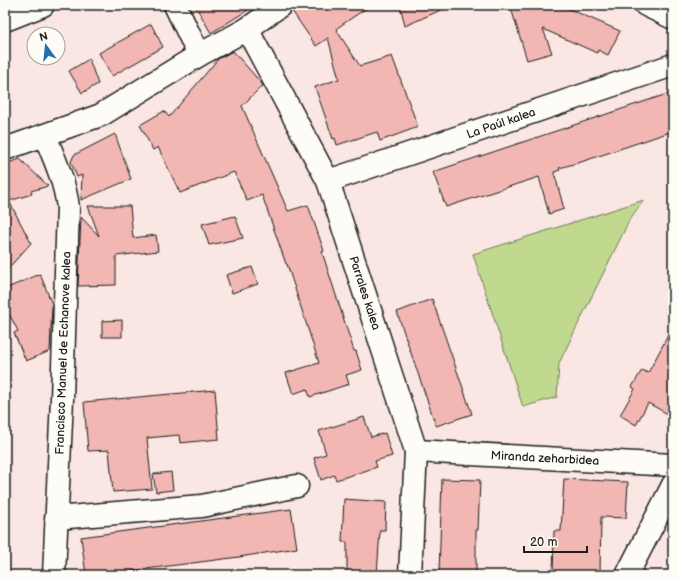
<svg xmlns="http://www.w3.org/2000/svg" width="678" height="580" viewBox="0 0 678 580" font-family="'Balsamiq Sans',sans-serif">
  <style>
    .green { fill: #c1d88f; stroke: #6e7a56 }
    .building { fill: #f2b7b3; stroke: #1c1c1c }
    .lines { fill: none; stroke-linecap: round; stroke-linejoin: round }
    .minor-casing { stroke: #1c1c1c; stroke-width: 25 }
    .minor { stroke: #fdfcf7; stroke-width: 22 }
    .labels { text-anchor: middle; stroke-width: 3; stroke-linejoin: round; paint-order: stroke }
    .street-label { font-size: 12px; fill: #1c1c1c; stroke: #fdfcf7 }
  </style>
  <rect width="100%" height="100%" fill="#fae7e3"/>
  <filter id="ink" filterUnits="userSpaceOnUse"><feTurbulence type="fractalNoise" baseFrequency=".025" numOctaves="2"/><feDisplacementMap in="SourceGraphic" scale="8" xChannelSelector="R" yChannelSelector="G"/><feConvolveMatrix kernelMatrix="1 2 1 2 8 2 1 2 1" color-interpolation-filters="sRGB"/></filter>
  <g filter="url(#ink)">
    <path class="green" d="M644,200L630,219L559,363L557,397L523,407L473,254Z"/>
    <g class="building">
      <path d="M195,5H256L211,33Z"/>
      <path d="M293,5H371L337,28L338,30L337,31L360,66L392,56L418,127L380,141L377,132L337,145L335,138L333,139L315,87L339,79L328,38L316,46L292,11Z"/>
      <path d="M400,5H452L405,26Z"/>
      <path d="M510,5H560L620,31L608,55L598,50L597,53L543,29L552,53L527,60Z"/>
      <path d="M151,24L163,47L112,76L99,53Z"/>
      <path d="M233,51L263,85L242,106L288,211L308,205L324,251L322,252L354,351H356L362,370L346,375L349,384L310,397L307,389L293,394L286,373L319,363L287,264H286L262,195L247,201L234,172L180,193L158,147L153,150L140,125L164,111L169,117L218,59Z"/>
      <path d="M89,59L98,84L82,93L69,71Z"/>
      <path d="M673,92V131L581,162L559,168L560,170L554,172L564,209L549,214L539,177L446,207L433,172Z"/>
      <path d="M115,134L131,179L81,200L82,175L77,177L71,162L74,155Z"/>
      <path d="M20,159L48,186L31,191L32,194L9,201L31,243L5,272V164Z"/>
      <path d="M88,206H130L133,238L156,235L158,251L116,256V285L78,286L81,217L99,236Z"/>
      <path d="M235,216L243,238L209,245L202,224Z"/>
      <path d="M252,267L258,284L232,293L226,275Z"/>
      <path d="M40,274L52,304L50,351L26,361L14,333L18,331L5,306V289Z"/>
      <path d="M432,299L472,414L436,426L397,312Z"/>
      <path d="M122,320V337H102V321Z"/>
      <path d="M673,326V417L648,403L636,425L620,415L635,389L632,387L642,370L648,373Z"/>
      <path d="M215,390L219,439L180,443L179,435L147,438L152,489L113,492L109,450L88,451L84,402Z"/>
      <path d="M364,417L371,437L385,433L392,456L375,461L377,467L336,480L334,475L321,480L314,458L326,454L319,431Z"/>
      <path d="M171,472L173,490L156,492L153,474Z"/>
      <path d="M442,479L480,480L478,530H476V575H439Z"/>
      <path d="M564,479L628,482L626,518L601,517L600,575H553L554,531H561Z"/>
      <path d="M344,499L386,502L385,530H380L377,575H347V542H342Z"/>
      <path d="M291,509L297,548L239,557L99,575H86L81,537Z"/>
    </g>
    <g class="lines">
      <defs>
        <g id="minor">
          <path d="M175,5L199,55"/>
          <path d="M646,5L673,18"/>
          <path d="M5,20L43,5"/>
          <path d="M247,29L328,181L416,451L410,575"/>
          <path d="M45,136C55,160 65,182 68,208L62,399L54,575"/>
          <path d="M5,149L101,115L199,55L247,29L281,5"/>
          <path d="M328,181L673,65"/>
          <path d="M416,451L673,465"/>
          <path d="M56,518L202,506L297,486"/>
          <path d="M627,575L673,485"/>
        </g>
      </defs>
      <use href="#minor" class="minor-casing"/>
      <use href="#minor" class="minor"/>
    </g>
  </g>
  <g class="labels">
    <g class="street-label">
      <text transform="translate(501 123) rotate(-19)" y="4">La Paúl kalea</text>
      <text transform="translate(365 293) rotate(72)" y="4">Parrales kalea</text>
      <text transform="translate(63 353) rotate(-88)" y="4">Francisco Manuel de Echanove kalea</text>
      <text transform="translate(545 458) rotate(3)" y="4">Miranda zeharbidea</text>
    </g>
  </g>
  <rect width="678" height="580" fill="none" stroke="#fdfcf7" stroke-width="20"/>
  <rect x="10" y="10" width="658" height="560" fill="none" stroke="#1c1c1c" stroke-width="1.5" filter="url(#ink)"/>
  <g transform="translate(46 46) rotate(345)"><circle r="19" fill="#fdfcf7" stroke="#a3a29f"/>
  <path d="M0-3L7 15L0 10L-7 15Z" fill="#1f6fb2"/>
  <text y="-6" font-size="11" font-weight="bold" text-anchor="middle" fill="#1c1c1c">N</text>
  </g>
  <path d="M524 546v6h63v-6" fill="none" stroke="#1c1c1c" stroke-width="2"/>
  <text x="530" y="546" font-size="12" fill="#1c1c1c" stroke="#fdfcf7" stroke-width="3" paint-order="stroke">20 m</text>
</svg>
